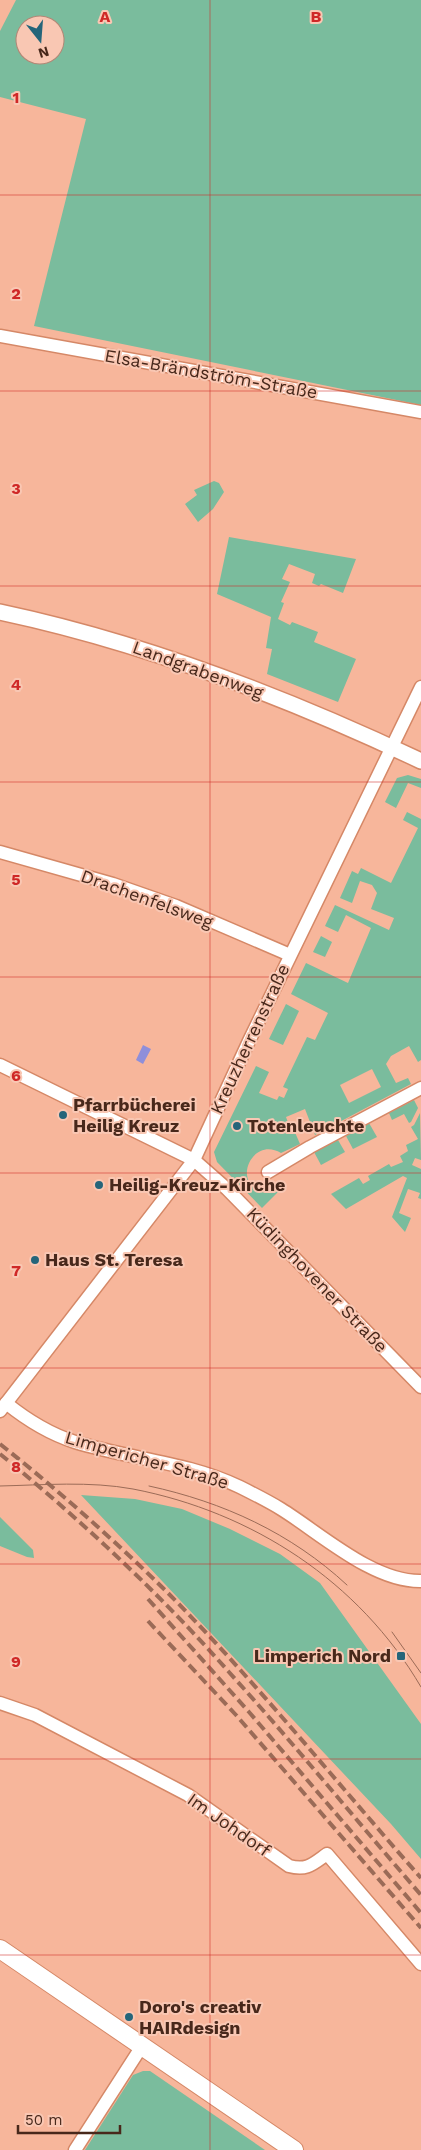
<svg xmlns="http://www.w3.org/2000/svg" width="421" height="2150" viewBox="0 0 421 2150" font-family="'Work Sans',sans-serif">
  <style>
    .green { fill: #7abc9d; fill-rule: evenodd }
    .water { fill: #8f8fda }
    .lines { fill: none; stroke-linecap: round; stroke-linejoin: round }
    .minor-casing { stroke: #d58867; stroke-width: 15 }
    .tertiary-casing { stroke: #d58867; stroke-width: 18 }
    .secondary-casing { stroke: #d58867; stroke-width: 20 }
    .minor { stroke: #fff; stroke-width: 12 }
    .tertiary { stroke: #fff; stroke-width: 15 }
    .secondary { stroke: #fff; stroke-width: 18 }
    .tram { stroke: #9b6b57; stroke-width: 1 }
    .rail { stroke: #9b6b57; stroke-width: 4; stroke-dasharray: 10 5; stroke-linecap: butt }
    .grid { fill: none; stroke: #cf2827; stroke-width: 1; stroke-opacity: 0.55 }
    .poi-dot { fill: #25657a; stroke: #f9c7b3; stroke-width: 2 }
    .labels { text-anchor: middle; stroke-width: 4; stroke-linejoin: round; paint-order: stroke }
    .street-label { font-size: 18px; fill: #48281b; stroke: #f9c7b3 }
    .poi-label { font-size: 18px; font-weight: bold; fill: #48281b; stroke: #f9c7b3; text-anchor: start }
    .grid-label { font-size: 16px; text-anchor: middle; font-weight: bold; fill: #cf2827; stroke: #f9c7b3; stroke-width: 4; stroke-linejoin: round; paint-order: stroke }
  </style>
  <rect width="100%" height="100%" fill="#f7b69b"/>
  <g class="green">
    <path d="M16,0H421V405L34,326L86,119L0,97V31ZM25,25H55V55H25Z"/>
    <path d="M214,481L219,483L224,492L213,509L198,522L185,504L197,495L194,490Z"/>
    <path d="M229,537L356,559L343,593L321,584L319,586L312,583L315,574L289,564L282,579L290,582L281,602L284,603L278,619L290,625L292,622L318,632L314,642L356,659L338,702L267,674L272,649L266,648L271,617L217,594Z"/>
    <path d="M408,775L421,779V788L408,783L396,808L385,802L397,778Z"/>
    <path d="M407,812L421,819V1060L418,1062L409,1046L391,1056L386,1064L396,1083L408,1078L411,1084L315,1135L305,1109L286,1117L291,1131L294,1130L300,1144L281,1153C253,1136 231,1182 262,1192C268,1194 275,1190 280,1190L262,1208L217,1162L214,1152L256,1066L269,1072L259,1093L277,1100L279,1096L284,1098L288,1089L283,1087L307,1037L315,1040L328,1013L291,994L306,963L348,983L371,928L346,915L338,932L325,926L335,905L389,930L394,918L371,909L377,893L372,885L360,881L352,903L340,898L352,871L358,874L361,868L391,883L418,828L403,820ZM372,1069L381,1087L349,1103L340,1085Z"/>
    <path d="M321,936L332,942L325,957L313,952Z"/>
    <path d="M286,1004L299,1011L283,1045L269,1039Z"/>
    <path d="M414,1100L418,1108L411,1122L409,1123L404,1114L392,1120L389,1113Z"/>
    <path d="M420,1113L421,1160L415,1158L412,1165L421,1169V1199L418,1198L420,1193L408,1189L399,1213L411,1218L405,1232L392,1217L407,1178L403,1176L346,1209L331,1194L359,1178L363,1184L370,1180L368,1176L389,1164L391,1167L403,1162L400,1156L408,1151L406,1145L418,1139L411,1127L414,1125Z"/>
    <path d="M369,1123L377,1137L353,1149L346,1136Z"/>
    <path d="M338,1140L345,1152L321,1165L314,1152Z"/>
    <path d="M81,1495L135,1499L182,1509L230,1529L280,1554L320,1583L421,1724V1859L391,1824Z"/>
    <path d="M0,1517L33,1550L34,1558L27,1557L0,1546Z"/>
    <path d="M143,2071H150L265,2150H85L133,2075Z"/>
  </g>
  <path class="water" d="M143,1045L151,1049L143,1064L136,1060Z"/>
  <g class="lines">
    <defs>
      <g id="minor">
        <path d="M0,336L421,412"/>
        <path d="M0,852L113,884L176,906L290,955"/>
        <path d="M0,1065L194,1160L227,1189L421,1387"/>
        <path d="M268,1172L310,1147L421,1088"/>
        <path d="M6,1403C27,1420 50,1434 75,1442C130,1459 188,1462 240,1487C254,1494 268,1501 281,1509C320,1533 373,1582 421,1581"/>
        <path d="M0,1411L194,1160L249,1041L421,687"/>
        <path d="M0,1703L35,1715L188,1795L289,1866C307,1871 313,1864 327,1854L421,1964"/>
        <path d="M75,2150L142,2046"/>
      </g>
      <path id="tertiary" d="M0,612C146,643 286,697 421,761"/>
      <path id="secondary" d="M0,1949L294,2150"/>
    </defs>
    <use href="#minor" class="minor-casing"/>
    <use href="#tertiary" class="tertiary-casing"/>
    <use href="#secondary" class="secondary-casing"/>
    <use href="#minor" class="minor"/>
    <use href="#tertiary" class="tertiary"/>
    <use href="#secondary" class="secondary"/>
    <g class="tram">
      <path d="M0,1486C43,1485 90,1481 133,1489C252,1512 359,1581 421,1687"/>
      <path d="M149,1486C223,1502 291,1533 347,1585"/>
      <path d="M392,1632L421,1673"/>
    </g>
    <g class="rail">
      <path d="M0,1444C58,1490 114,1540 167,1592C257,1683 337,1783 421,1878"/>
      <path d="M0,1454C81,1520 159,1593 228,1671C294,1744 357,1821 421,1895"/>
      <path d="M148,1599L249,1712L421,1913"/>
      <path d="M148,1621L236,1715L421,1928"/>
    </g>
  </g>
  <path class="grid" d="M210,0V2150M0,195H421M0,391H421M0,586H421M0,782H421M0,977H421M0,1173H421M0,1368H421M0,1564H421M0,1759H421M0,1955H421"/>
  <g class="poi-dot">
    <circle cx="63" cy="1115" r="5"/>
    <circle cx="237" cy="1126" r="5"/>
    <circle cx="99" cy="1185" r="5"/>
    <circle cx="35" cy="1260" r="5"/>
    <rect x="396" y="1651" width="10" height="10" rx="2.5"/>
    <circle cx="129" cy="2017" r="5"/>
  </g>
  <g class="labels">
    <g class="street-label">
      <text transform="translate(211 374) rotate(10)" y="6">Elsa-Brändström-Straße</text>
      <text transform="translate(198 670) rotate(20)" y="6">Landgrabenweg</text>
      <text transform="translate(147 899) rotate(20)" y="6">Drachenfelsweg</text>
      <text transform="translate(250 1039) rotate(-65)" y="6">Kreuzherrenstraße</text>
      <text transform="translate(317 1280) rotate(46)" y="6">Küdinghovener Straße</text>
      <text transform="translate(147 1460) rotate(16)" y="6">Limpericher Straße</text>
      <text transform="translate(229 1825) rotate(35)" y="6">Im Johdorf</text>
    </g>
    <g class="poi-label">
      <text x="73" y="1111">Pfarrbücherei<tspan x="73" dy="21">Heilig Kreuz</tspan></text>
      <text x="247" y="1132">Totenleuchte</text>
      <text x="109" y="1191">Heilig-Kreuz-Kirche</text>
      <text x="45" y="1266">Haus St. Teresa</text>
      <text x="391" y="1662" text-anchor="end">Limperich Nord</text>
      <text x="139" y="2013">Doro's creativ<tspan x="139" dy="21">HAIRdesign</tspan></text>
    </g>
  </g>
  <g class="grid-label">
    <text x="105" y="22">A</text>
    <text x="316" y="22">B</text>
    <text x="16" y="103">1</text>
    <text x="16" y="299">2</text>
    <text x="16" y="494">3</text>
    <text x="16" y="690">4</text>
    <text x="16" y="885">5</text>
    <text x="16" y="1081">6</text>
    <text x="16" y="1276">7</text>
    <text x="16" y="1472">8</text>
    <text x="16" y="1667">9</text>
  </g>
  <g transform="translate(40 40) rotate(163)"><circle r="24" fill="#f9c7b3" stroke="#b28776"/>
  <path d="M0-4L9 19L0 12L-9 19Z" fill="#25657a"/>
  <text y="-8" font-size="14" font-weight="bold" text-anchor="middle" fill="#48281b">N</text>
  </g>
  <path d="M18 2125v8h102v-8" fill="none" stroke="#48281b" stroke-width="2.5"/>
  <text x="25" y="2125" font-size="15" fill="#48281b" stroke="#f9c7b3" stroke-width="4" paint-order="stroke">50 m</text>
</svg>
